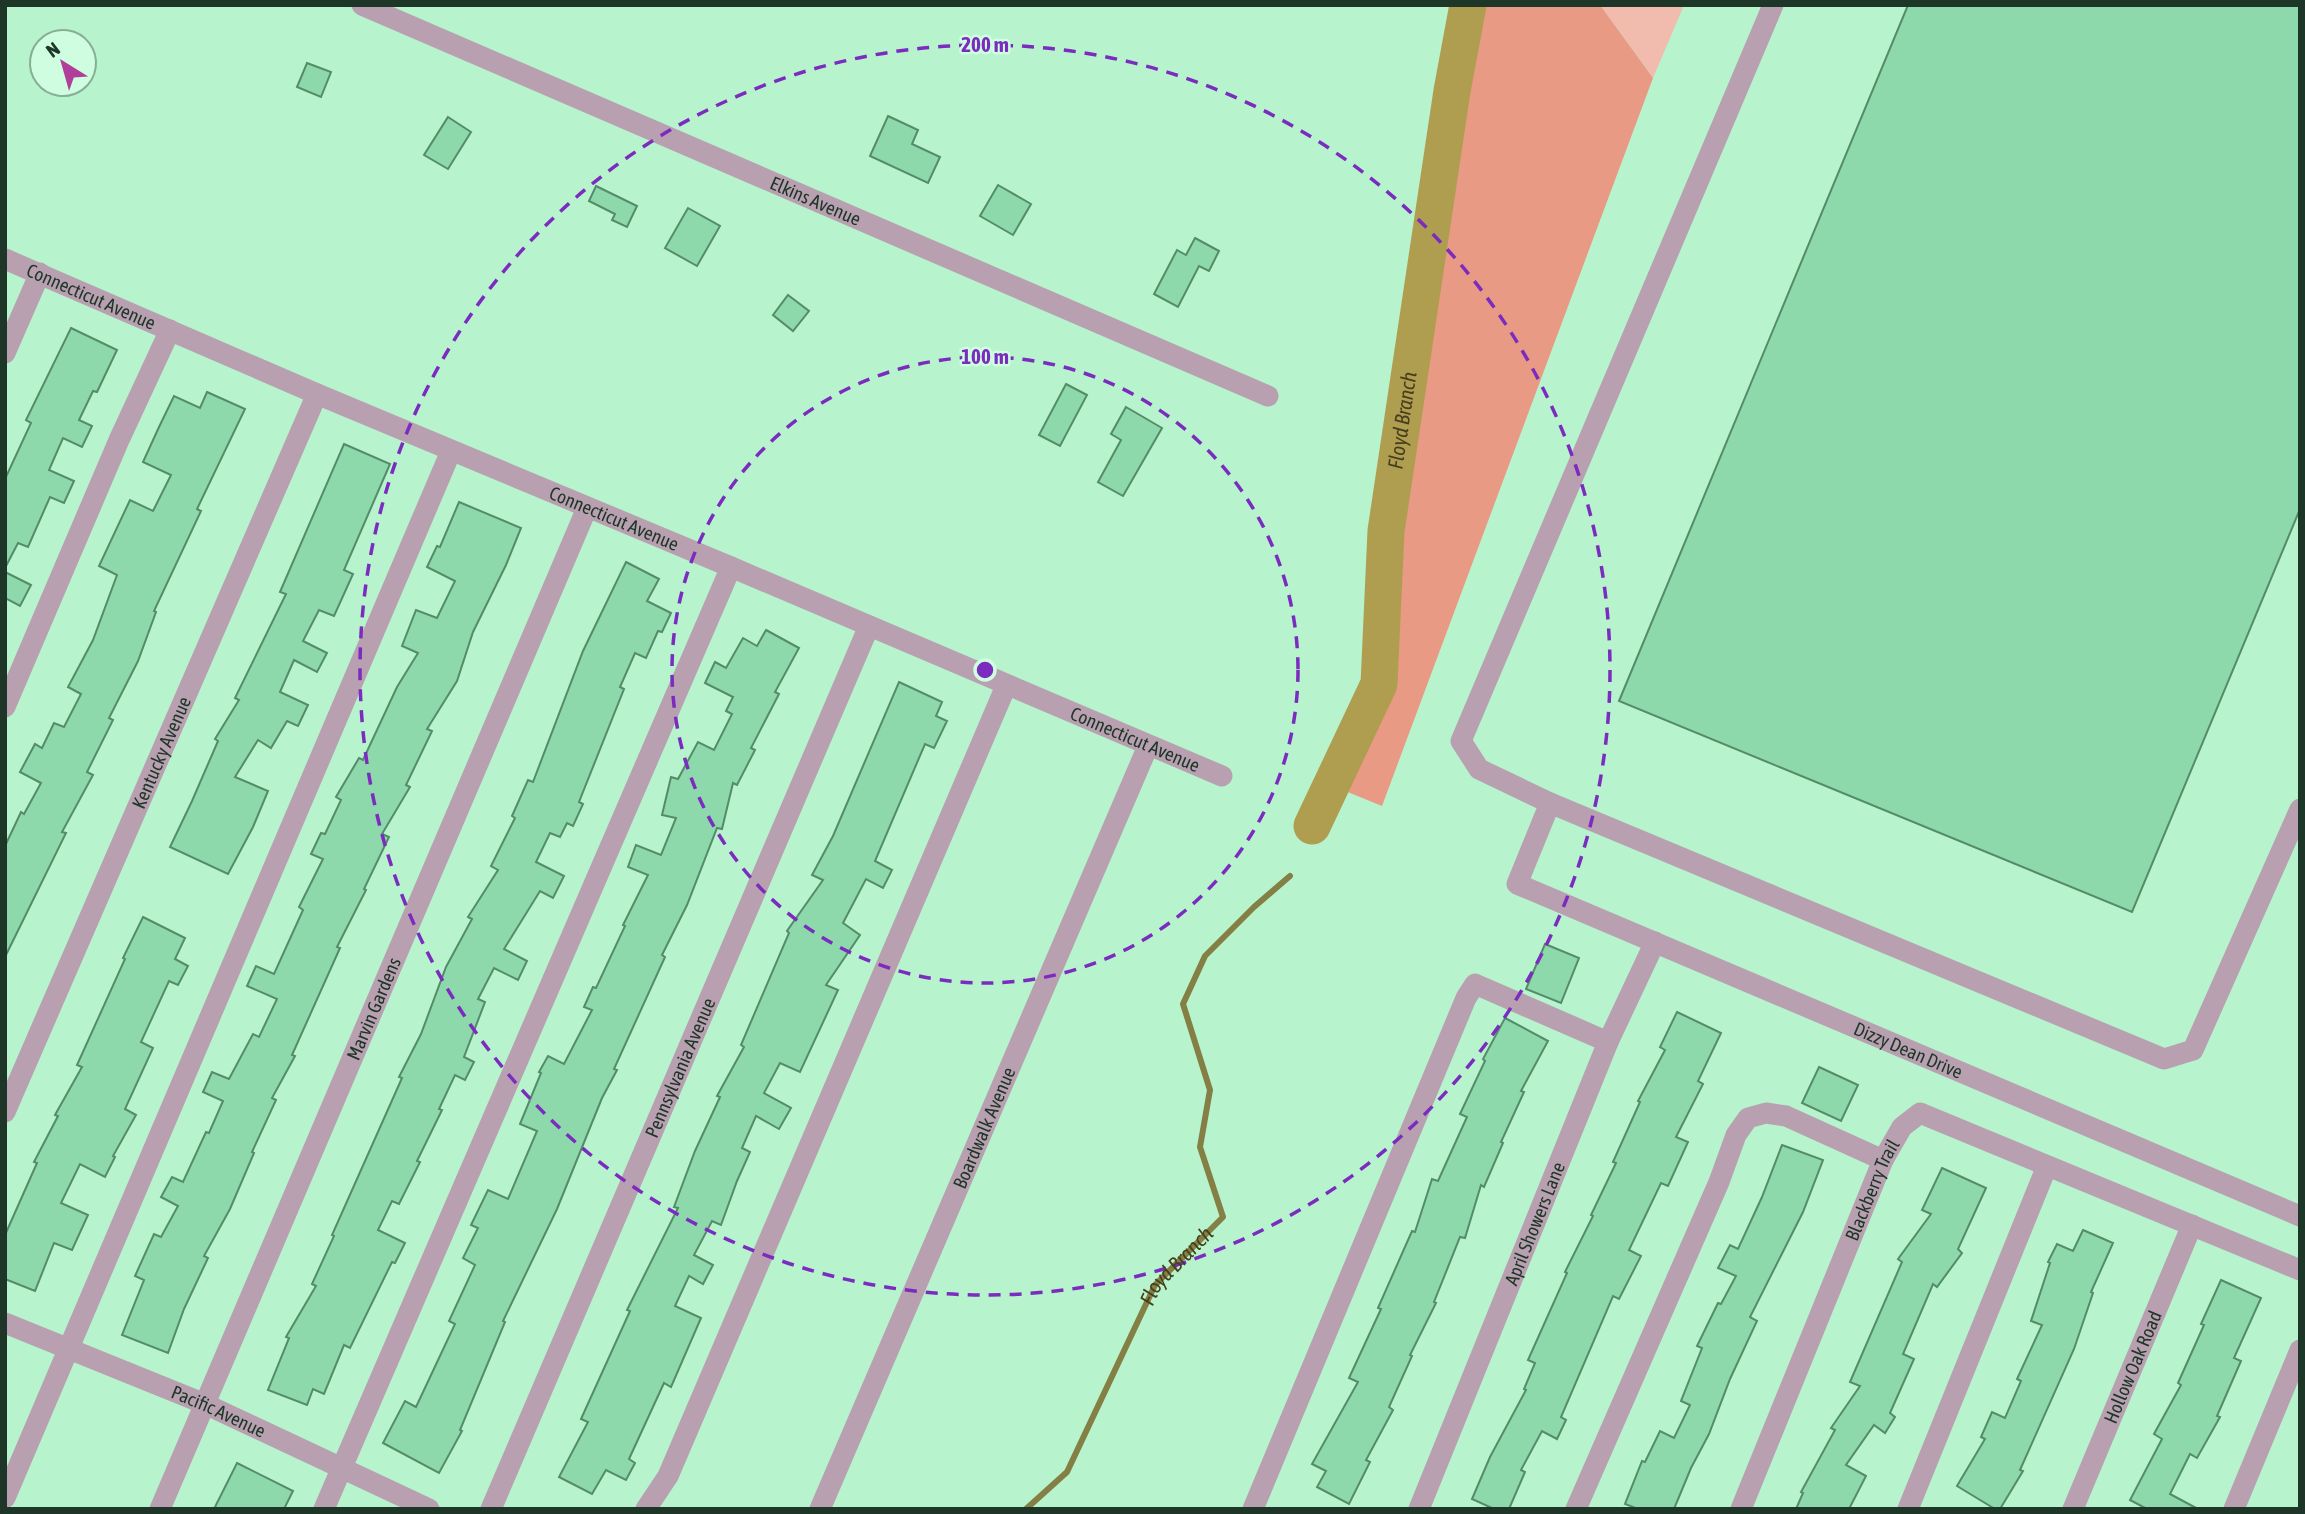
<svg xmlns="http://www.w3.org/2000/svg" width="2305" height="1514" viewBox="0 0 2305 1514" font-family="'Asap Condensed',sans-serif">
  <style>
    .green { fill: #f1bcad }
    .forest { fill: #e99a84 }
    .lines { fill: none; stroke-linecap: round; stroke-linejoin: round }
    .stream { stroke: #847f44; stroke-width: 6 }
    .river { stroke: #b09e50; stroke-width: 37 }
    .building { fill: #8dd9ab; stroke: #548c6a; stroke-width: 2 }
    .minor { stroke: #b8a0b1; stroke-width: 21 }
    .ring { fill: none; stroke: #7b2cbf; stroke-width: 3.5; stroke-dasharray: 12 9 }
    .labels { text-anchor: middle; stroke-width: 5; stroke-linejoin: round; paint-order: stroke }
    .street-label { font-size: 19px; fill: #1e3627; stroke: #cefedf }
    .water-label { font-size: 21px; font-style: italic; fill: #463e1c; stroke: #cefedf }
    .centre { fill: #7b2cbf; stroke: #cefedf; stroke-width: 3.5 }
    .ring-label { font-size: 21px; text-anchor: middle; font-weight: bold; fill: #7b2cbf; stroke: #cefedf; stroke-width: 5; stroke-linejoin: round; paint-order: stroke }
  </style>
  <rect width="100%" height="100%" fill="#b7f3cd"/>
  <path class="green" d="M1600,5H1684L1653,78Z"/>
  <path class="forest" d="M1469,5H1600L1653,78L1382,806L1328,784L1371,662L1379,589L1382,516L1403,414L1455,115L1462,43Z"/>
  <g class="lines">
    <path class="stream" id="s1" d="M1026,1509L1067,1472L1155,1285L1223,1217L1200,1147L1210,1090L1183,1004L1205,956L1254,907L1290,876"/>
    <path class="river" id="s2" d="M1312,826L1379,684L1386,531L1452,91L1468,5"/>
  </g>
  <g class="building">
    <path d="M1908,5H2300V509L2132,912L1619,701Z"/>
    <path d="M307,63L331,72L321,97L297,87Z"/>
    <path d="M888,116L918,130L912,144L940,157L928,183L870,156Z"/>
    <path d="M448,117L471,132L448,169L424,155Z"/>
    <path d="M998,185L1031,204L1013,235L980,216Z"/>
    <path d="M596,186L637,206L627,227L612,220L615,214L589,201Z"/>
    <path d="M688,208L720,226L697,266L665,248Z"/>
    <path d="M1195,238L1219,251L1209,271L1199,266L1178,307L1154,294L1177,250L1186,255Z"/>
    <path d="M788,295L809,311L793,331L773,315Z"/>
    <path d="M71,328L117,350L97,392L93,391L79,420L92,426L82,447L63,438L49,470L74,481L64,503L50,497L28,547L18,543L5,568V479L31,423L26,420Z"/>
    <path d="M1066,384L1087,395L1060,446L1039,435Z"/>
    <path d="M207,392L245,409L197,509L201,511L154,611L156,612L138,661L109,718L113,720L87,772L93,775L62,832L66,833L5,957V846L21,812L24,814L41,783L20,772L35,744L42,748L54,723L64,727L81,694L68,687L93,640L117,575L99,566L130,500L153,511L171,475L143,462L159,427L174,396L200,408Z"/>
    <path d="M1126,407L1162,428L1123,496L1098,482L1121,440L1111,434Z"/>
    <path d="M344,444L390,464L344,570L353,574L334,616L319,610L303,641L327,653L317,672L294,660L280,692L308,705L298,726L287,721L271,748L258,740L235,777L268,791L253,827L228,874L170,847L192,801L218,741L215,739L239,700L235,698L286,594L280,592Z"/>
    <path d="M459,502L521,528L506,565L473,632L457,681L427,729L432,731L406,785L410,787L382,834L389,837L364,889L366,890L337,947L340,948L292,1055L295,1056L272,1098L276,1100L252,1152L254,1153L230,1209L204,1256L208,1258L184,1309L168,1353L122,1335L144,1280L135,1276L154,1234L161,1237L178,1206L161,1197L172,1177L183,1182L206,1132L209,1133L223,1101L203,1092L212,1072L229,1079L253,1034L259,1037L277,999L247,986L256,966L274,974L303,910L299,907L323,859L311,854L321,833L325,834L341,800L336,797L359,758L363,760L397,687L418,653L402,646L416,610L437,618L455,581L427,567L437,546L440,547Z"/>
    <path d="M626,562L659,579L647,601L671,613L662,632L658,631L646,658L635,653L620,687L624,689L579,802L583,804L573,826L567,823L560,837L550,833L536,862L564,876L553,898L540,891L504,949L527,961L518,980L494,968L478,999L485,1002L464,1057L474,1062L465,1080L455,1075L439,1109L442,1110L417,1161L420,1162L399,1204L392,1201L378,1230L405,1243L395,1263L392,1262L350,1348L344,1345L324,1394L313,1389L307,1405L268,1390L289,1338L286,1337L316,1286L312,1284L334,1236L332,1235L402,1078L399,1077L421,1034L446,967L472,919L468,917L498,870L491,866L515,818L512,816L528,780L533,782L583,651Z"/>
    <path d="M5,572L31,585L20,606L5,598Z"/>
    <path d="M766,630L799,648L775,692L779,694L751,748L755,750L737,785L733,783L722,829L717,828L687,905L662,955L665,957L614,1069L617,1070L602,1098L557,1209L503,1321L505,1322L460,1430L462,1431L439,1473L383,1443L405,1401L416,1407L455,1324L449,1321L475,1265L463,1258L478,1228L471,1225L488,1190L508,1199L537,1131L520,1124L541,1073L539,1072L548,1056L564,1064L592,1010L584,1007L593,987L596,988L625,926L623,925L648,875L628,867L636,845L661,855L676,818L662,815L671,777L678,779L698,742L714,750L732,714L726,711L733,697L705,683L715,662L726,668L743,638L757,646Z"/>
    <path d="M899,682L942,702L936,716L947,721L934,748L925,744L875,861L892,870L883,888L866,879L843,923L860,935L826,985L838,990L800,1072L780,1063L764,1093L791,1108L779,1129L756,1116L742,1148L750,1152L737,1181L721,1225L712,1221L694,1255L713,1265L703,1284L689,1276L675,1306L701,1318L671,1387L664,1383L629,1459L635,1463L626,1480L606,1470L592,1494L559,1477L588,1422L581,1419L630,1311L627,1310L678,1208L674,1207L695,1151L720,1097L717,1096L744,1047L741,1045L789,933L787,931L823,880L812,875L833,836Z"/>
    <path d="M143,917L185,938L175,959L188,966L178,985L169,981L141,1042L153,1048L125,1109L136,1115L113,1156L115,1157L105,1177L80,1164L61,1203L88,1215L72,1250L54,1243L35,1291L5,1279V1235L37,1163L34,1162L58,1116L55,1115L82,1067L77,1065L125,959L123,958Z"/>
    <path d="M1545,944L1579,958L1561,1003L1526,989Z"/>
    <path d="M1677,1012L1721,1033L1698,1081L1703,1084L1676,1137L1688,1142L1668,1186L1661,1183L1629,1250L1641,1256L1619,1299L1613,1296L1561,1417L1566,1420L1557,1439L1542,1431L1521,1470L1525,1472L1509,1509H1494L1472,1499L1490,1457L1526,1390L1524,1389L1535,1363L1528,1360L1567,1273L1565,1272L1593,1216L1591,1215L1616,1163L1613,1162L1640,1102L1638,1101L1665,1050L1660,1047Z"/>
    <path d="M1505,1018L1548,1041L1521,1091L1524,1092L1501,1142L1503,1143L1484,1187L1481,1185L1465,1238L1460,1237L1434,1302L1436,1303L1410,1355L1412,1356L1389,1407L1393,1410L1366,1460L1370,1462L1349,1504L1317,1487L1326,1471L1312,1464L1358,1382L1349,1378L1381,1309L1378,1308L1412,1231L1415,1232L1432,1179L1438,1181L1467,1117L1460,1114L1485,1061L1483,1059Z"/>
    <path d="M1819,1067L1858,1085L1841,1121L1802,1103Z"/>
    <path d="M1782,1145L1823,1160L1803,1212L1750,1317L1757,1321L1730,1379L1709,1434L1691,1468L1674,1509H1638L1625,1504L1642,1461L1645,1462L1660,1431L1674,1438L1690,1405L1681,1401L1702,1348L1697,1346L1718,1303L1721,1304L1736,1276L1718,1268L1730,1245L1738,1249L1762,1197Z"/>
    <path d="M1942,1168L1986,1188L1958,1249L1962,1253L1937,1287L1933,1284L1903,1354L1914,1359L1890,1413L1895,1417L1885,1433L1874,1425L1846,1465L1866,1476L1849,1509H1796L1803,1493L1801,1492L1835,1430L1831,1428L1860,1386L1850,1382L1902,1262L1898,1259L1931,1214L1922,1210Z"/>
    <path d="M2083,1230L2113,1243L2091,1292L2093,1293L2074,1349L2020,1470L2023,1471L2000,1509H1995L1957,1486L1985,1439L1981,1437L1992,1412L2005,1418L2021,1381L2017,1379L2042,1325L2031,1321L2050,1263L2048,1262L2057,1244L2073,1251Z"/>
    <path d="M2221,1280L2261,1298L2234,1358L2241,1361L2217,1416L2220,1417L2197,1458L2190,1454L2170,1494L2198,1509H2147L2130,1500L2162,1439L2154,1434L2181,1385L2178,1383L2204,1325L2201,1324Z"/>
    <path d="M237,1463L293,1491L284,1509H214Z"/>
  </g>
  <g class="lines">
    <g class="minor">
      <path id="s3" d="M362,5L1268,396"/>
      <path id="s4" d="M1773,5L1461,741L1479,769L1550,803L1517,884L2300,1216"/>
      <path id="s5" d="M5,259L317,394L731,567L1222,776"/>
      <path d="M5,353L40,273"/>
      <path d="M5,707L119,440L170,330"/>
      <path d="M1550,803L2164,1059L2193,1050L2300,809"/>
      <path id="s6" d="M5,1112L317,394"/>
      <path id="s7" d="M5,1323L205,1404L429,1509"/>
      <path d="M5,1498L451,451"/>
      <path id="s8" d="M160,1509L587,508"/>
      <path d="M324,1509L731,567"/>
      <path id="s9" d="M491,1509L869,626"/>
      <path d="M646,1509L668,1476L689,1427L1006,686"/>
      <path id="s10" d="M820,1509L1148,746"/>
      <path d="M1253,1509L1466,998L1475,984L1608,1042"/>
      <path id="s11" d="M1419,1509L1608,1042L1655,942"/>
      <path d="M1576,1509L1719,1182L1736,1135L1748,1118L1766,1113L1786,1116L1883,1160"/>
      <path id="s12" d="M1741,1509L1883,1160L1902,1127L1920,1113L2300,1270"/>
      <path d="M1908,1509L2047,1166"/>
      <path id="s13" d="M2073,1509L2192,1225"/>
      <path d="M2234,1509L2300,1350"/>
    </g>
  </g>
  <g class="ring">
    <circle cx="985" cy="670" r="313"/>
    <circle cx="985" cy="670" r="625"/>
  </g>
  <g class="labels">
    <g class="street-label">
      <text dy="7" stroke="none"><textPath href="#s3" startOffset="494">Elkins Avenue</textPath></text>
      <text dy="7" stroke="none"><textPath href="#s5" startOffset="94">Connecticut Avenue</textPath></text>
      <text dy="7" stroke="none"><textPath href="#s5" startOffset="662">Connecticut Avenue</textPath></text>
      <text dy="7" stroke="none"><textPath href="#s5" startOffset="1228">Connecticut Avenue</textPath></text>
      <text dy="7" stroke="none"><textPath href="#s6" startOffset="392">Kentucky Avenue</textPath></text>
      <text dy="7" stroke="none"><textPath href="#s8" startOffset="544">Marvin Gardens</textPath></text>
      <text dy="7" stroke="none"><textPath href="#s4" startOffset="1424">Dizzy Dean Drive</textPath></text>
      <text dy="7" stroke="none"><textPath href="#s9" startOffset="480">Pennsylvania Avenue</textPath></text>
      <text dy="7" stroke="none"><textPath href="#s10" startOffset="415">Boardwalk Avenue</textPath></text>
      <text dy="7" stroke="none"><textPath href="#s12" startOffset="345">Blackberry Trail</textPath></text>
      <text dy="7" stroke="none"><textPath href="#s11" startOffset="308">April Showers Lane</textPath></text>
      <text dy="7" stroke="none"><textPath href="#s13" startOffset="154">Hollow Oak Road</textPath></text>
      <text dy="7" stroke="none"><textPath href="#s7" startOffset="231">Pacific Avenue</textPath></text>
    </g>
    <g class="water-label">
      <text dy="7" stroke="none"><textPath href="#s2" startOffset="422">Floyd Branch</textPath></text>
      <text dy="7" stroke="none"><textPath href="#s1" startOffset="290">Floyd Branch</textPath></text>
    </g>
  </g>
  <circle cx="985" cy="670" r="10" class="centre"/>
  <g class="ring-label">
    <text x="985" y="52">200 m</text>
    <text x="985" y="364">100 m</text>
  </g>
  <rect width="2305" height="1514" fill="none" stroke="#1e3627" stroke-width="14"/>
  <g transform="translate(63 63) rotate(323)"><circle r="33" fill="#cefedf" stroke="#88ae95" stroke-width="2"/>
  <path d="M0-5L12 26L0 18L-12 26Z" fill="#b13f9a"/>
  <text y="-10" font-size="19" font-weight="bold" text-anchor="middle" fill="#1e3627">N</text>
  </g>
</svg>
